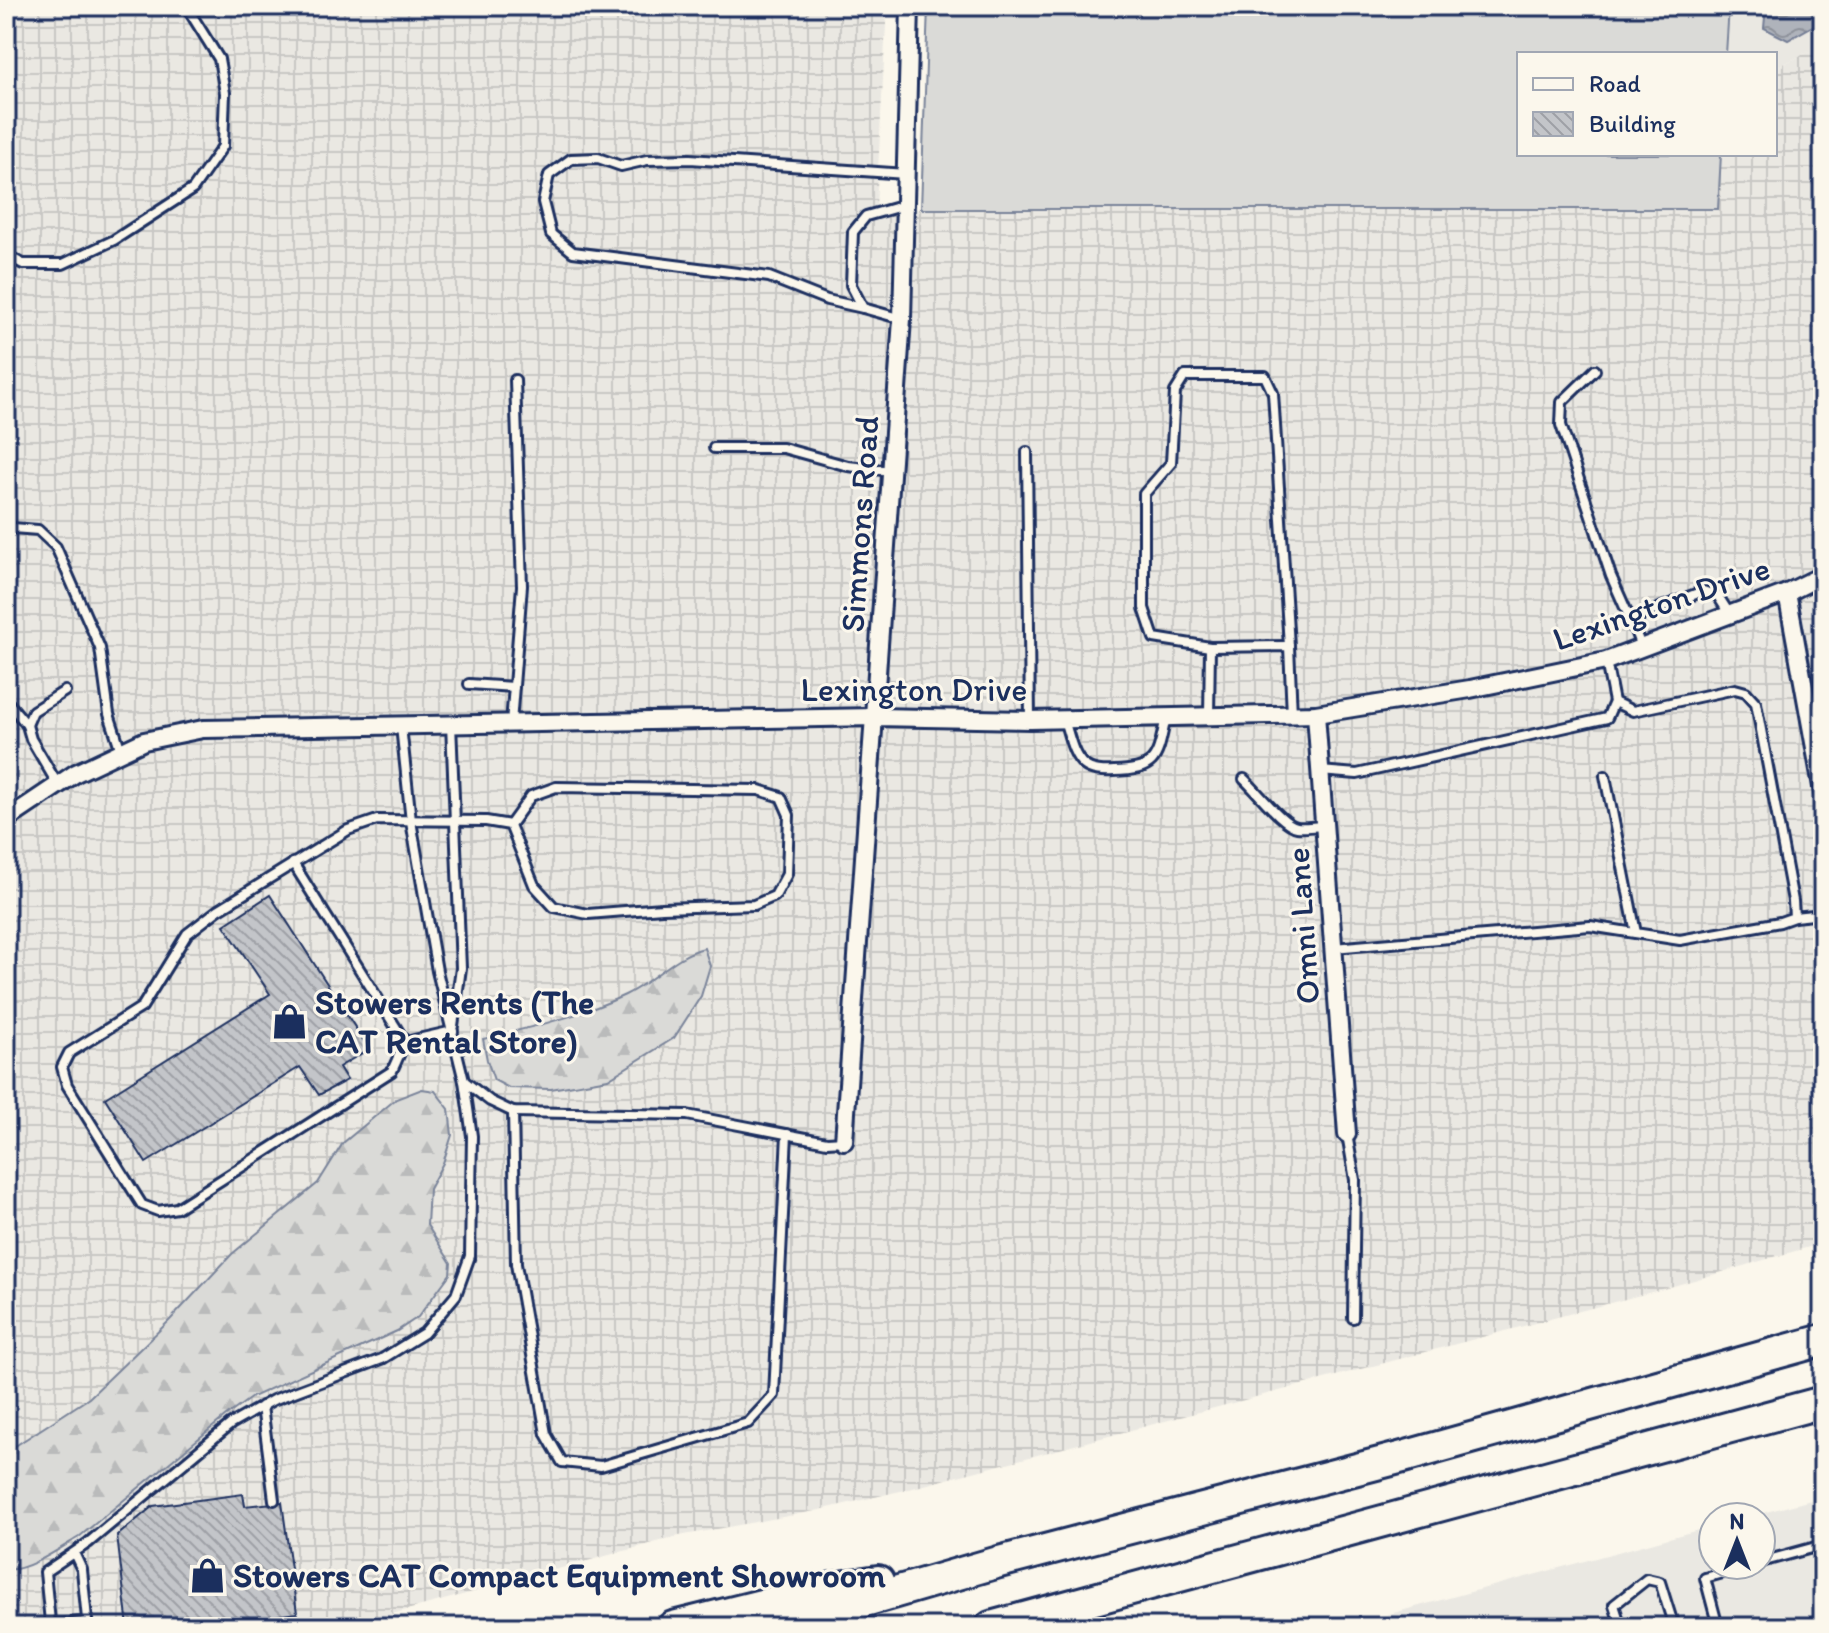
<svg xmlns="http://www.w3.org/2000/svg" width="1829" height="1633" viewBox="0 0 1829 1633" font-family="Itim,sans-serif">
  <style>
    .built { fill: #eae8e2 }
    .industrial { fill: url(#industrial-grid) }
    .grass { fill: #dadad7; stroke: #7a849a; stroke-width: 2 }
    .forest { fill: url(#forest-firs); stroke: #7a849a; stroke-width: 2 }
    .water { fill: url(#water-waves); stroke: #747e96; stroke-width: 2 }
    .building { fill: url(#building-back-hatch); stroke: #1b2f5e; stroke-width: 2 }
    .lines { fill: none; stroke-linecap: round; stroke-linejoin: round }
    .lane-casing { stroke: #1b2f5e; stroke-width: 14 }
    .street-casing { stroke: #1b2f5e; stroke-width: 22 }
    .highway-casing { stroke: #1b2f5e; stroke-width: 36 }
    .lane { stroke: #fbf7ec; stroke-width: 8 }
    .street { stroke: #fbf7ec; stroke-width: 16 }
    .highway { stroke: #fbf7ec; stroke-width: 30 }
    .labels { text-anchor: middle; stroke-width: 6; stroke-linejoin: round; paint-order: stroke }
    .street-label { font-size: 34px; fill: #1b2f5e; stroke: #fbf7ec }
    .poi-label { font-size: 34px; font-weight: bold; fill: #1b2f5e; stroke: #fbf7ec; text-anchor: start }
  </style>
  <defs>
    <pattern id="industrial-grid" width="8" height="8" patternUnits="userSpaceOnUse" patternTransform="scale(2)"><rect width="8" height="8" fill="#eae8e2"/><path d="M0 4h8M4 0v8" fill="none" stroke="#c8c7c4"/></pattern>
    <pattern id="forest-firs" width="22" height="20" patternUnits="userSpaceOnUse" patternTransform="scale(2)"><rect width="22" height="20" fill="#dadad7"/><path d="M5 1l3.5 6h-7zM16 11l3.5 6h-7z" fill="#babbbb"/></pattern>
    <pattern id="water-waves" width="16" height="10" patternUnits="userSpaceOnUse" patternTransform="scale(2)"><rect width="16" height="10" fill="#afb3bb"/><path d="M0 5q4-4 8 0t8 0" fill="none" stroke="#8e929b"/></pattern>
    <pattern id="building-back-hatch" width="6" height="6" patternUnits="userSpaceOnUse" patternTransform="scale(2)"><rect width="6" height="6" fill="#c3c5c9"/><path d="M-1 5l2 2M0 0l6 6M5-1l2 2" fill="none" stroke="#9ea0a6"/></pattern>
  </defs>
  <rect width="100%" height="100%" fill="#fbf7ec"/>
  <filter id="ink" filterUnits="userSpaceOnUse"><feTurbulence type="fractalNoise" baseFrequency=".0125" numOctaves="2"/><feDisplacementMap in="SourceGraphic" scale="16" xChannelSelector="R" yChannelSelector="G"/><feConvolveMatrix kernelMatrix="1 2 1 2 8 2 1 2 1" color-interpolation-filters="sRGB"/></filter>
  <g filter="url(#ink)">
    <g class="built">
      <path d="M1729,6H1823V45L1775,68V54H1726Z"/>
      <path d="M1823,1497V1627H1342L1713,1526V1565H1761V1517H1747Z"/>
    </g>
    <path class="industrial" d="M6,6H887L876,207L921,209H1718L1721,154H1775V68L1823,45V1243L1663,1289L913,1488L815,1511L679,1536L355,1624L328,1627H6Z"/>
    <path class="grass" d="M928,6H1729L1726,54H1519V154H1721L1718,209H921Z"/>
    <g class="forest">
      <path d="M704,948L710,966L701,996L674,1038L608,1079L551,1089L509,1088L494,1080L487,1060L483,1039C531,1027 579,1017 625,995C653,982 673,956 704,948Z"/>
      <path d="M422,1089L435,1091L449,1109L452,1135L443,1163L429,1189L427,1225L451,1263L450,1274L418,1317L397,1331L252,1397L226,1416L79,1537C62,1547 25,1573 6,1569V1452L89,1398L169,1321L232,1254L318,1183L343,1143L396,1099Z"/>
    </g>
    <path class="water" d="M1766,6H1823V20L1788,40L1764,28Z"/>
    <g class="building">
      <path d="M270,895L369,1049L339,1067L347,1080L319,1095L300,1067L146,1163L105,1098L270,994L224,925Z"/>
      <path d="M243,1494L245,1506L282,1502L297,1613L197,1627H128L117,1536L153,1506Z"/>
    </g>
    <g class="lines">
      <defs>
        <g id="lane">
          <path d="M6,255L23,264H63L114,240L193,189L223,146L225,93L219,59L186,6"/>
          <path d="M863,308L827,300L769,277L573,252L551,234L543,202L549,175L571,159L598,158L621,166L647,160L690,159L906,174"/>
          <path d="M902,319L863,308L851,285L853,232L866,216L905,205"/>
          <path d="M1595,370L1562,402L1561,425L1611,576L1634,628"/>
          <path d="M714,448H783L848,466L891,471"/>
          <path d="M1027,452L1030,720"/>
          <path d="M6,531L13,528L38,530L56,547L100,648L109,714L121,751"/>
          <path d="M1210,647L1154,638L1144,608V494L1171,463L1175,392L1185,376H1265L1273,393L1289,646"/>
          <path d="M1641,647L1634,628L1640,616L1703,591L1718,596L1730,615"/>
          <path d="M469,684L514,687"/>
          <path d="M6,700L27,725"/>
          <path d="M1209,716L1210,647L1289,646L1292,715"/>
          <path d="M1064,720C1069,734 1072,755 1084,765C1091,771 1105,772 1114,771C1159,770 1157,757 1166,717"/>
          <path d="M511,723L522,586L515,380"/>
          <path d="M451,724L461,968L453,1026"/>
          <path d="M1320,771L1357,774L1607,718L1614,702"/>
          <path d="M1605,776L1636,933"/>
          <path d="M1244,779C1257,791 1283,825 1297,827C1305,828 1315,826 1324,826"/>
          <path d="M58,785L31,739L27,725L33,711L65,691"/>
          <path d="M293,863L405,1042"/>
          <path d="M1794,917L1823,914"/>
          <path d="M1333,948L1590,926L1680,940L1780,922L1794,917L1793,901L1756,703L1746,692L1735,689L1633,711L1614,702L1606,661"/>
          <path d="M405,1042L392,1071L177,1208L158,1211L142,1205L67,1085L62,1067L69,1053L142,1007L187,934L218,910L348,830L377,820L486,821L510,825L534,885L554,907L588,914L662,908L754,905L775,896L787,874L789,815L781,797L759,790L556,787L531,796L510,825"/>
          <path d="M405,1042L453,1031"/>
          <path d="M464,1081L490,1101L513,1112L687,1115L827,1142L844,1141"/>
          <path d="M513,1112L516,1264L546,1434L562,1462L601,1466L748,1423L774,1395L787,1134"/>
          <path d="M1347,1134L1355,1180L1353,1318"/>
          <path d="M262,1406L274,1500"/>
          <path d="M74,1553L82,1570L87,1619L83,1622L53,1625L50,1622L45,1572L88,1543L231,1424L273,1400L382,1359L424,1333L456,1295L470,1256L472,1136L464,1081L437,971L411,821L401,726"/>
          <path d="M1761,1562L1823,1545"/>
          <path d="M1621,1627L1614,1605L1647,1579L1660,1582L1674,1627"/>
          <path d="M1718,1627L1705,1578L1751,1565"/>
          <path d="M1802,1627L1823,1621"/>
        </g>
        <g id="street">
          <path d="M1787,593L1823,792"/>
          <path d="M1316,714L1347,1134"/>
          <path d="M6,820L76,773L144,741L203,729L876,717L1030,720L1316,714L1470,689L1606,661L1787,593L1823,575"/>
          <path d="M844,1141L902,319L910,6"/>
        </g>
        <g id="highway">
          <path d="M673,1627L827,1589L878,1581"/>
          <path d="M775,1627L999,1562L1403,1457L1823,1340"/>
          <path d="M991,1627L1823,1402"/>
        </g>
      </defs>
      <use href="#lane" class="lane-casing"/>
      <use href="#street" class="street-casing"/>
      <use href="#highway" class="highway-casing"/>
      <use href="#lane" class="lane"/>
      <use href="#street" class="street"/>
      <use href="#highway" class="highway"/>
    </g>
  </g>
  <defs>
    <symbol id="shop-bare" viewBox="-9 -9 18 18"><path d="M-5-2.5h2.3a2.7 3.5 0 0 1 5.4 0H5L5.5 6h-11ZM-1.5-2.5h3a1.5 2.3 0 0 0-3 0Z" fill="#1b2f5e" stroke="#fbf7ec" stroke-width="2.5" paint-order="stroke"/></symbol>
  </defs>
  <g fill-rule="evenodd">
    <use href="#shop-bare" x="264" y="996" width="51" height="51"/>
    <use href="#shop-bare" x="182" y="1550" width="51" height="51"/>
  </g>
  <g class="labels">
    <g class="street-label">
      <text transform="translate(859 524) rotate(-86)" y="12">Simmons Road</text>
      <text transform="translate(1661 603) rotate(-19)" y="12">Lexington Drive</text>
      <text x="914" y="701">Lexington Drive</text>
      <text transform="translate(1302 926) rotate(-94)" y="12">Omni Lane</text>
    </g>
    <g class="poi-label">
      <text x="315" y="1014">Stowers Rents (The<tspan x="315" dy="39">CAT Rental Store)</tspan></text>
      <text x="233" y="1587">Stowers CAT Compact Equipment Showroom</text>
    </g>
  </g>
  <rect width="1829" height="1633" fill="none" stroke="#fbf7ec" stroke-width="32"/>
  <rect x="16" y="16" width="1797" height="1601" fill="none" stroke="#1b2f5e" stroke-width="3" filter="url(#ink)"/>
  <rect x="1517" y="52" width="260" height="104" fill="#fbf7ec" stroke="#a1a7b3" stroke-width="2"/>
  <rect x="1533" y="78" width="40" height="12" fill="#fbf7ec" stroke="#a1a7b3" stroke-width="2"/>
  <text x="1589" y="92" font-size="24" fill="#1b2f5e">Road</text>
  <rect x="1533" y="112" width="40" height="24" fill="url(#building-back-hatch)" stroke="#a1a7b3" stroke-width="2"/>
  <text x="1589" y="132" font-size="24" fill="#1b2f5e">Building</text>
  <g transform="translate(1737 1541)"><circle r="38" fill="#fbf7ec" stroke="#a1a7b3" stroke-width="2"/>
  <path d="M0-6L14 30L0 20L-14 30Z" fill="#1b2f5e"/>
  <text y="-12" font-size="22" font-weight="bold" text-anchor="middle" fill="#1b2f5e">N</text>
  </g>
</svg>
